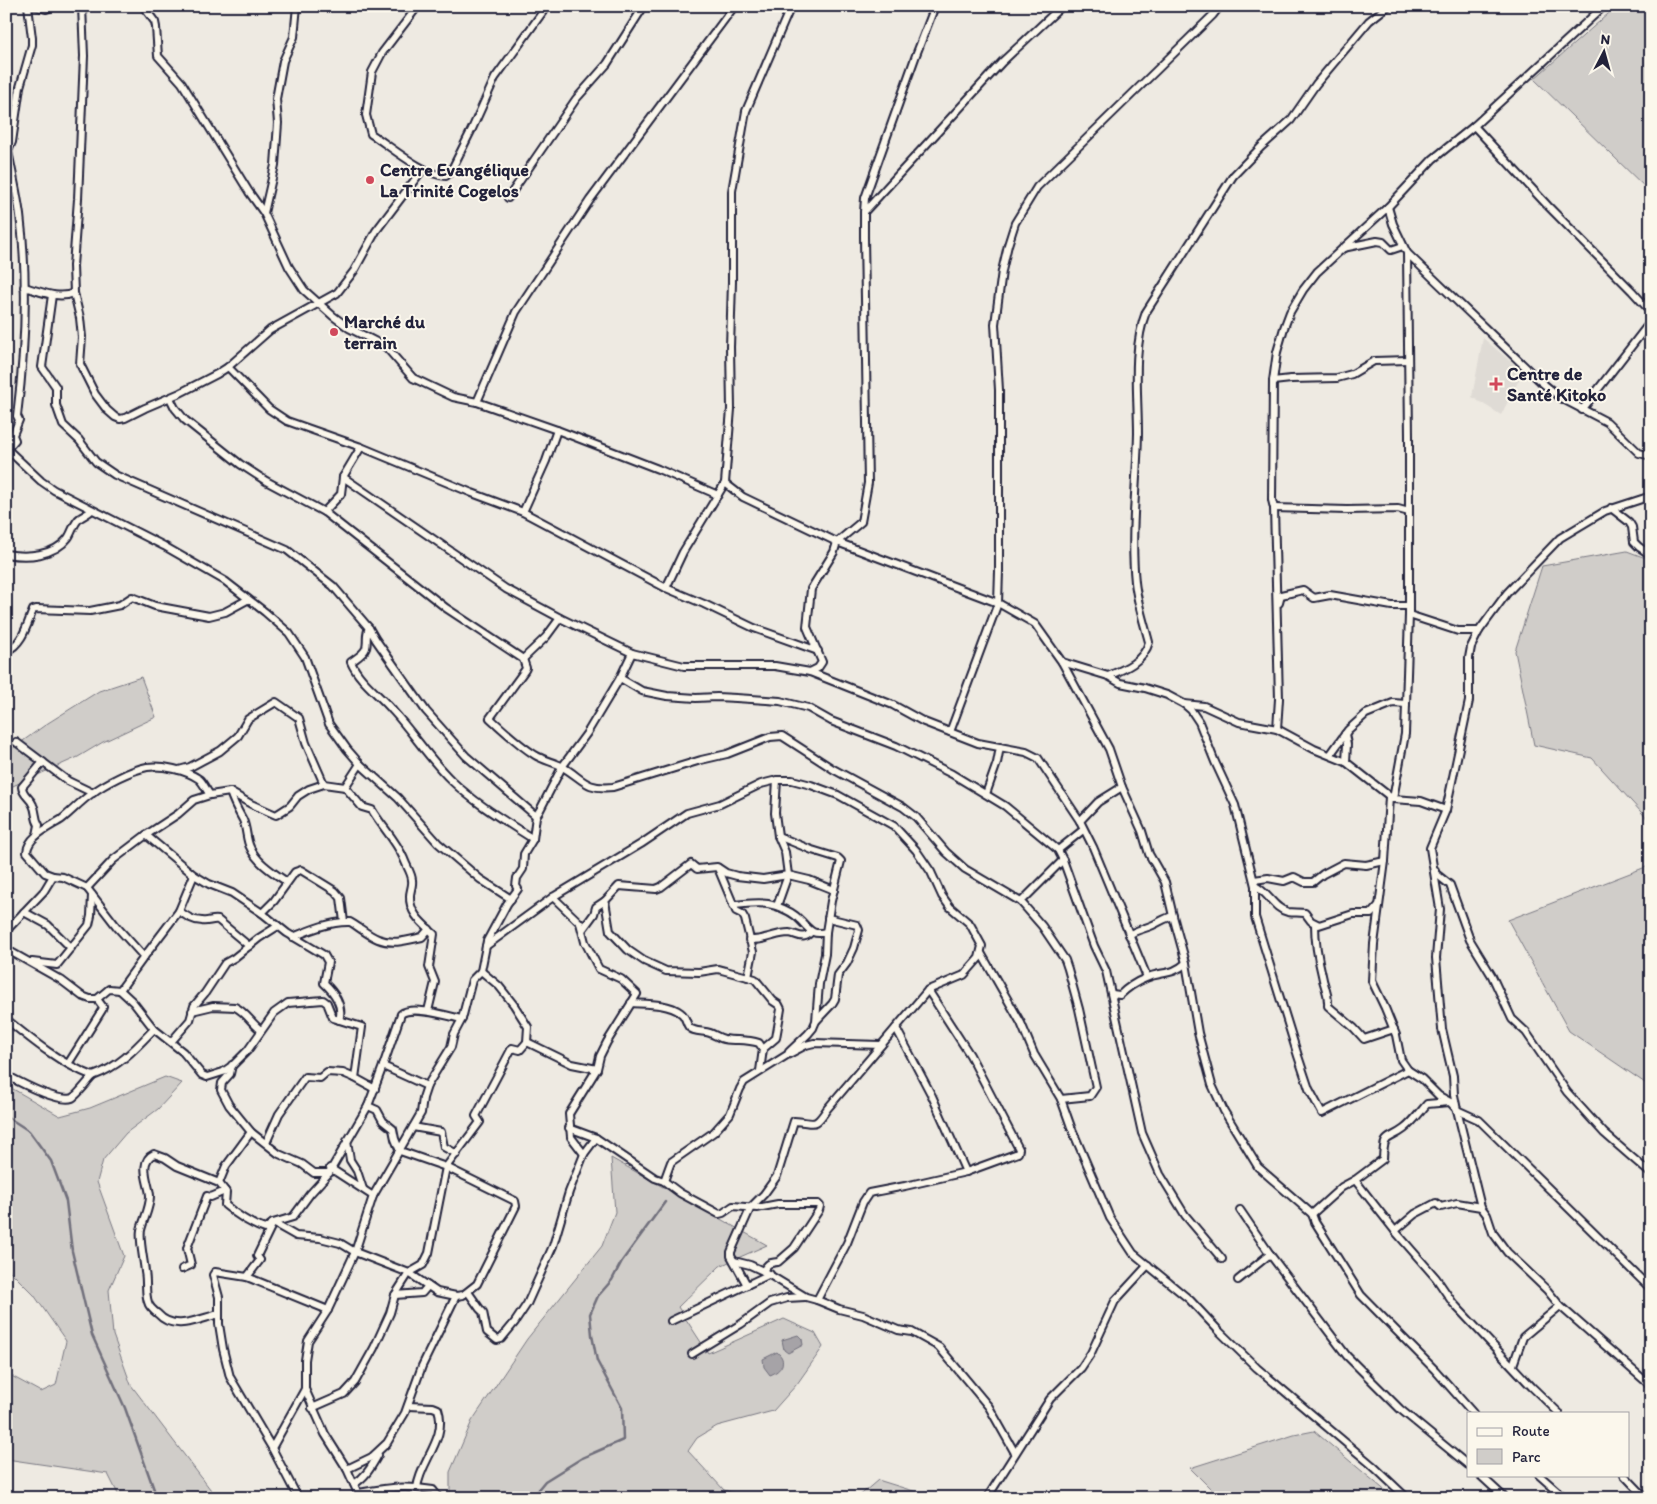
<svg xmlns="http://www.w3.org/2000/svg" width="1657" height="1504" viewBox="0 0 1657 1504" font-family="Itim,sans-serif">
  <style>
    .built { fill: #dfdbd5 }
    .green { fill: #d0cdc9; stroke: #797882 }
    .water { fill: #a6a3a7; stroke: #716f7c }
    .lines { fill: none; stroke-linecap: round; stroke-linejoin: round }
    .stream { stroke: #716f7c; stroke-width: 2.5 }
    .street-casing { stroke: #22223b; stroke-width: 10 }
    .street { stroke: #fbf7ec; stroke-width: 6 }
    .poi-dot { fill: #d1495b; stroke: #fbf7ec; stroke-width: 2 }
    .labels { text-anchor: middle; stroke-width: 4; stroke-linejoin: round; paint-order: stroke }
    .poi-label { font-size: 18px; font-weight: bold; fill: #22223b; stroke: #fbf7ec; text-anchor: start }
  </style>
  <rect width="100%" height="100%" fill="#eeeae2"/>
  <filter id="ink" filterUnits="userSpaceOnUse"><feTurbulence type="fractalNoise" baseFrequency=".02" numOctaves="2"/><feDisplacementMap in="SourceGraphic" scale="10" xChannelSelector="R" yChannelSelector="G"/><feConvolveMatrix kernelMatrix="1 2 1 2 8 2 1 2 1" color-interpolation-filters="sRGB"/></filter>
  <g filter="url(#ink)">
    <path class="built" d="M1483,338L1523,372L1501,415L1472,397Z"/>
    <g class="green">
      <path d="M1617,6H1651V193L1534,79Z"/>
      <path d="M1627,551L1651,560V823L1592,758L1534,745L1515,651L1542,566Z"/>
      <path d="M141,677L156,717L103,742L78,757L6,789V753L48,723L99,691Z"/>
      <path d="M1651,865V1087L1569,1031L1508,920Z"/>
      <path d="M165,1077L182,1083L158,1109L126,1133L103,1160L97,1182L124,1256L109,1290L113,1335L131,1385L217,1498H120L108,1474L6,1459V1373L41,1392L56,1385L66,1341L34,1295L6,1267V1085L60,1116L90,1108Z"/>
      <path d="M611,1158L767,1245L720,1266L678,1307L708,1353L784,1319L815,1333L823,1347L797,1384L773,1411L717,1426L697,1438L688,1451L724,1490L749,1498H450V1472L472,1421L527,1339L602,1246L615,1212Z"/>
      <path d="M1314,1431L1394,1498H1220L1190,1468L1294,1435Z"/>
      <path d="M878,1480L923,1494L921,1498H857Z"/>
    </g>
    <g class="water">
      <path d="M798,1335L802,1339L803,1345L788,1353L784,1350L782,1340Z"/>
      <path d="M777,1352C788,1361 781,1371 770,1375L764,1367L763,1359Z"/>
    </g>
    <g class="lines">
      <g class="stream">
        <path d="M6,1116L29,1131L51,1161L66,1201L72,1251L92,1335L125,1408L157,1498"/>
        <path d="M531,1498L545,1481L582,1458L623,1440L622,1408L597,1361L592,1335L590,1314L598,1296L612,1280L622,1261L665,1202"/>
      </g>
      <defs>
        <g id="street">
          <path d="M28,6L32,38V45L20,87L12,142L8,151C12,172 17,193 20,215C28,279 25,352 17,416L19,420L13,435L15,440L7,449L41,481L54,490L164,546L225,581L265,612L289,633L305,657L329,724L347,749L360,764L398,798L438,843L480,879L511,899"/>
          <path d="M35,6L46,9L54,6"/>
          <path d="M82,6L84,56L78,199L73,266L74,293L80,318L82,337L80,364L95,394L107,410L115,417L120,419L125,418L145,408L180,393L217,374L228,367L270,330L337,293L354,271L376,231L423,169"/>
          <path d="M143,6L155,22L156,27L158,56L182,83L249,192L264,213L289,267L304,290L333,316L349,328L386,347L413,378L453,397L477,402L557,430L658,469L718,495"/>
          <path d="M418,6L382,53L372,72L366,115L371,134C390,146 425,176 446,176L451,171L472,129L495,78L547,6"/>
          <path d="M1474,126L1548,206L1632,291L1651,312"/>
          <path d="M508,198L576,99L607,64L644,6"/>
          <path d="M1388,207L1393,224L1407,253L1540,381L1561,398L1607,422L1639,453L1651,456"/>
          <path d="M865,211L1002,62L1062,6"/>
          <path d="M264,213L275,165L278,123L276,99L283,61L294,37L297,6"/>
          <path d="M1343,248L1377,241L1383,242L1391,250L1403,246"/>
          <path d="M24,287C40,291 58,300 74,293"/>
          <path d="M52,295L42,367L56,387V405L63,425L79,440L96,462L115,475L287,550L333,586L369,628L376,640L426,711L466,756L536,816"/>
          <path d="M228,367L269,409L287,421L361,447L472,493L523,512L666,588L704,604L754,628L818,651"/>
          <path d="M1273,381L1291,379L1337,378L1352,374L1374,361L1408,360"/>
          <path d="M170,398L175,408L185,420L240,464L266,481L324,512L446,608L523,659L526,668L525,670L490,718C504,731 519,745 535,755C543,760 553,762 561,766C583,778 584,790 613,787L701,760L727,754L770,737L782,736L833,769L903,807L916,817L946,852L965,869L1021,902L1042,926L1065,960L1068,969L1079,1009L1096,1087L1090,1096L1061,1099"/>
          <path d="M477,402L516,312L590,200L733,8"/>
          <path d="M1582,410L1651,321"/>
          <path d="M343,477L506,589L560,618L632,653L684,666H775L810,672L893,705L924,722L978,743L1026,752L1038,758L1080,821L1093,847L1147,977"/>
          <path d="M725,483L743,497L837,542L998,603L1035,624L1062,662L1109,749L1122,787L1142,831L1149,854L1165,882L1173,916L1186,963L1198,1033L1212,1085L1224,1111L1258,1167L1312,1214L1315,1222L1361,1295L1435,1370L1473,1413"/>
          <path d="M1651,496L1605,511L1560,538L1507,593L1479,631L1471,647L1469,658V701L1446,810L1430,848L1440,909L1436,958L1442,1029L1453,1076L1454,1095L1457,1110L1481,1207L1487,1215L1493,1233L1507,1252L1547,1290L1560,1306L1651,1386"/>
          <path d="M1274,508L1347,510L1398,509L1409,512"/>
          <path d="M1611,508L1629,522L1632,527L1634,542L1639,547L1651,555"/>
          <path d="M324,512L341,494L343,477L361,447"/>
          <path d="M523,512L546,461L557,430"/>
          <path d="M6,554C27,558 54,556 68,538C72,533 74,522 80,518C84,515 88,514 92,510"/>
          <path d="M666,588L683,552L725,483L731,409L730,347L732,282V191L746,111L791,6"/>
          <path d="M1279,603L1281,595L1303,590L1314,598L1330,595L1392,606H1409"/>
          <path d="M1409,615L1458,631H1479"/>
          <path d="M369,628C365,635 368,641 366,648C364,654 355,659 351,662C359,681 380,695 393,711C414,734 430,760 452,781C476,804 505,821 533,839"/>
          <path d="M6,651C22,645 27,625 33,610L36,609L90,611L120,605L132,597L155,606L209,616L225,612L247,600"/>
          <path d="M523,659L546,637L560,618"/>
          <path d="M1062,662L1108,676L1120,683L1145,688L1167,695L1184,704L1191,710L1199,722L1215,762L1235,805L1255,886V917L1298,1056L1309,1089L1322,1113L1408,1070L1422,1079L1439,1096L1450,1102L1457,1110L1479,1120L1651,1289"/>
          <path d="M810,672L818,668L822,662L807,627L811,589L834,552L837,542L861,522L868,483L864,237V212L865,198L916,55L935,6"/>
          <path d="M1108,676C1125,669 1144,661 1149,642C1144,623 1137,602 1135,582C1130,533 1137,483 1138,433C1138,395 1132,348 1146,312L1233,176L1261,147L1291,120L1316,84L1369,21L1388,6"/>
          <path d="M620,678L642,691L667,696L696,698L717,697L736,698L780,701L808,708L831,721L896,746L952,774L1005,806L1058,850L1063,860L1094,946L1106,971L1142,1133L1160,1174L1185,1215L1222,1259"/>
          <path d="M1184,704L1204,706L1239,722L1277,729L1314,749L1346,762L1393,799L1421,801L1446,810"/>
          <path d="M1277,729L1279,699L1274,508L1272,500L1273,381L1277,352L1284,328L1290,312L1303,290L1317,272L1388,207L1433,159L1474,126L1604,6"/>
          <path d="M950,732L998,603L999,571V390L995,324L1002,271L1008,245L1015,223L1037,187L1213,15L1220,6"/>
          <path d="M1345,734L1347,744L1346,762"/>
          <path d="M16,742L68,781L93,793"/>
          <path d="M1330,755L1348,730L1366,714L1393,703L1406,704"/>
          <path d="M179,770L190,767L220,751L238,736L248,719L276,702L299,718L306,743L324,784"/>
          <path d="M777,780L775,813L778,836L785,852L788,875L777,906"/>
          <path d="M345,787L362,807L372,810C382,827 396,840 404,859C406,865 412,874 412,880C413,885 410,891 410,896C409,913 422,923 434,934L429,967L435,982L428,1011"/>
          <path d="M230,792C233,802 238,811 243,820C247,829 246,839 250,847C256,862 274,873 287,882"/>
          <path d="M986,794L997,763L1000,747"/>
          <path d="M1389,797L1385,861L1374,944L1372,981L1385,1008L1396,1035L1401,1060L1408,1070"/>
          <path d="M1393,799L1405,734L1409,615V436L1407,253"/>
          <path d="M1080,821L1098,802L1122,787"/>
          <path d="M37,835L39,825C34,817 37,812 33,805C30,797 23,796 22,787L43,762"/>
          <path d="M146,835L194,875L209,884L232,893L262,913L287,933L324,955L328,962L324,983C334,992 344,1006 339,1020"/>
          <path d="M778,836L812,850L838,858L841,861L831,901L826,932L825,954L819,984L816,1021L813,1028L808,1034L789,1052"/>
          <path d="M1058,850L1083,830"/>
          <path d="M718,868L736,911L742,914L745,919L753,952L748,977"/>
          <path d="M1435,870V873L1450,885L1470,940L1492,976L1512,1019L1526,1032L1567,1092L1604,1133L1651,1174"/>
          <path d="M53,876L45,873L27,852C28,836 50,827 62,819C72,811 81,801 91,794C104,784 131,770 147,767C162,765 186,770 199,779C203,782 206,790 210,795"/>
          <path d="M1254,880L1268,878L1284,881L1294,877L1304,882H1313L1323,874L1344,863L1366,865L1385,861"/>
          <path d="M1255,886C1268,892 1274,909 1288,912C1294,913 1299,912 1305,913L1311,921L1319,925L1353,914H1371L1379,905"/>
          <path d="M87,888L113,860L146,835L178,814L194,800L210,795L230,792L251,804L276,815L290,806L298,796L309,789L324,784L345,787L360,764"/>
          <path d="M553,897L580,923L585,942L599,969L621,979L637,994L607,1042L600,1056L597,1069L569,1114L571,1137L584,1154"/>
          <path d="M605,901L610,931L628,950L644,961L666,971L699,972L718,969L748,977L755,979L773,1001L779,1005L781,1009L776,1038L763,1049"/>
          <path d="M1021,902L1063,860"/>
          <path d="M733,905C748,904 762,901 776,906C785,909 794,913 800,920C809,929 812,936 826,932"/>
          <path d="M179,911C186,916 193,921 202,921C208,922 212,919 218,920L249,946"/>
          <path d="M24,912L48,925L71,948"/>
          <path d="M262,913L274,901L295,872L301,870L335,891L341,898L344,922"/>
          <path d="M1315,924C1315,941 1318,959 1322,975C1324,988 1329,992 1328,1006L1354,1028L1364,1039L1394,1029"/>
          <path d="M583,929L594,914L596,907L605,901L619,886L656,889L661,887L691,864L697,869L717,867L726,873L737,876L763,879L788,875L809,880L834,890"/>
          <path d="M6,931L44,891L53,876L63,877L87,888L117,927L144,957"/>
          <path d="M1129,935C1137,929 1145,929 1153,925C1160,922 1165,918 1173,916"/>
          <path d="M293,937C310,930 331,921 350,922C359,927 368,935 378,939C393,945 408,940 422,937L429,929"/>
          <path d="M749,940C754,940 760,940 765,938C774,936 780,933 789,933C798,934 803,941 811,932"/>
          <path d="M486,946L553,897L641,844L687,813L720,804L761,784L777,780H792L811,785L838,795L894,826L916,850L931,872L942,896L950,907L970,924L982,946L979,958L964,975L928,990L827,1109C814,1129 815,1122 794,1121L777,1176L764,1194L751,1207L731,1252V1256L747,1285"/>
          <path d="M6,949L61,980L82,996L90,999H97L109,989L120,990L144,957L179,911L194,875"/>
          <path d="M981,953L1021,1023L1034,1054L1061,1099L1071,1127L1110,1218L1133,1253L1190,1300L1219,1331L1257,1368L1372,1465L1407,1498"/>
          <path d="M32,962L57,965L89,925L91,916L92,895"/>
          <path d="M120,990L133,1002L154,1029L183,1052L202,1075L207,1077L223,1072L233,1065L248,1050L274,1013L288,1003L323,1000L327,1003L333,1018L362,1027L355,1078L375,1089"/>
          <path d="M1112,994L1120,995C1128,987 1136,982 1146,978C1161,971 1172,976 1186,963"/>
          <path d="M631,1003C646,1004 668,1003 681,1013C688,1018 685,1028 694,1030C699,1032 705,1031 710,1033C715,1035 719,1038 724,1039C736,1041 747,1039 759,1043L763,1049L760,1071"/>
          <path d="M192,1011L213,1006L235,1007C246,1012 252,1024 261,1030"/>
          <path d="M6,1019C33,1041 61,1064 93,1076C119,1067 136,1048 154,1029"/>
          <path d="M817,1020L832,1004L835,999L838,975L847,963L854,948L859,930L857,925L828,918"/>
          <path d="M896,1028L932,1096L966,1172"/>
          <path d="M171,1042L190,1020L194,1006L205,993L225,963L234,958L259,938L278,926"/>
          <path d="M527,1042L572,1064L597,1069"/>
          <path d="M68,1064L102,1010L103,1007L97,999"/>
          <path d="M232,1065L230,1074L222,1083L221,1090L229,1105L251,1132L279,1154L302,1164L314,1173H329"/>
          <path d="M383,1066L427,1086"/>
          <path d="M6,1075C19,1082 58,1103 72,1098C77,1096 88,1081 93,1076"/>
          <path d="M413,1127L441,1132L444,1147L457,1154"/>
          <path d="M569,1128L596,1138L655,1178L664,1181L680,1193L719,1214L723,1213L733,1206L757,1208L778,1204H818L820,1206L819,1210L794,1248L778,1262C769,1263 768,1263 763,1271"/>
          <path d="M347,1141L350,1160L357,1171L363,1189"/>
          <path d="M266,1143L279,1114L305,1077L320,1078L327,1072L343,1073L355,1078"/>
          <path d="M330,1168L373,1196"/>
          <path d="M1355,1180L1383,1159C1384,1132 1387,1142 1404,1129C1413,1122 1420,1112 1427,1104L1450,1102"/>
          <path d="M664,1181L671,1162L714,1132L730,1114L740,1089L744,1082L787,1055L806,1045L814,1043L881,1045"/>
          <path d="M219,1183L226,1166L251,1132"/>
          <path d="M1240,1210L1272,1257L1347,1356L1400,1409L1468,1465"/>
          <path d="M1312,1214L1342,1187L1355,1180L1395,1231L1436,1278L1453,1303L1532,1387L1559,1413"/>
          <path d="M1395,1231L1415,1214L1436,1203L1441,1207L1457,1203L1481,1207"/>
          <path d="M734,1261L750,1265L763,1271L806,1297L817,1300L839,1309L863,1315L898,1330L912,1332L939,1347L989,1407L1015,1453"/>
          <path d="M182,1269L191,1265L187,1248L207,1196L211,1197L225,1191"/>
          <path d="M247,1277L260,1260L257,1256L273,1223L293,1217L310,1194L329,1173L368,1106L383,1066L401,1014C412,1005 448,1016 462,1019"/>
          <path d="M1238,1280L1270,1254"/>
          <path d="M468,1292L480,1309L483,1312L487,1332L497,1340L501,1339L515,1322L527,1304L553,1246L569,1192L584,1154L596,1138"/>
          <path d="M395,1295L422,1293L428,1286"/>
          <path d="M817,1300L847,1243L863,1202L869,1193L905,1186L966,1172L1018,1153L1019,1149L970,1055L928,990"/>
          <path d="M219,1314C198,1319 174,1332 158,1314C154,1311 149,1307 148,1302C145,1294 147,1281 145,1272C144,1260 139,1240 141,1230C144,1218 150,1208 150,1196C150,1185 137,1162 154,1154L165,1158L177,1166L219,1183L226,1192L225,1205C237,1215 249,1224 265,1229L273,1223L296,1236L320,1238L340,1243L355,1252L409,1273L437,1292L456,1296L463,1295L477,1284L516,1206L515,1201L446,1167L400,1151L395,1139L393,1129L383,1121L377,1110L368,1106"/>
          <path d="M671,1321L770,1274"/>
          <path d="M692,1354L741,1324L770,1303L787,1298L805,1297"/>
          <path d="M1513,1365L1523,1337L1560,1306"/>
          <path d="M305,1389L325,1434L347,1469L360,1498"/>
          <path d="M312,1408L344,1394L355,1382L374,1348L390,1313L395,1295L409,1273L423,1265L429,1253L446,1167L480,1122L476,1116L512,1048L520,1050L527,1042L528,1027L514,1005L499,986L481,971"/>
          <path d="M272,1448L230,1377L223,1349L219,1324V1297L213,1275L215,1272L247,1277L328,1310"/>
          <path d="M347,1469L372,1457L387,1443L405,1413L422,1366L456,1296"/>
          <path d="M1480,1475L1505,1498"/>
          <path d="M1539,1475L1565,1498"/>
          <path d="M1624,1475L1646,1498"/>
          <path d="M354,1484C366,1477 371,1467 378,1455"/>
          <path d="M417,1488L433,1490L439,1498"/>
          <path d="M359,1493C378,1489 397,1486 417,1488C420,1461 448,1438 438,1409L433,1407L408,1406"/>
          <path d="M298,1498L272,1448L305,1389V1360L308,1341L328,1310L355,1252L373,1196L421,1113L423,1098L427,1086L451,1047L454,1034L462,1019L472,980L481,971L487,941L507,904L518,889L516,886L517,878L523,869L524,854L533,839L536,816L540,810L562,767L587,733L620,678L632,653"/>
          <path d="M987,1498L1050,1399L1081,1368L1091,1353L1115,1301L1148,1265"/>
        </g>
      </defs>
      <use href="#street" class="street-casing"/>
      <use href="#street" class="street"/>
    </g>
  </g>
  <g class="poi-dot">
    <circle cx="370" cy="180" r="5"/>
    <circle cx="334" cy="332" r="5"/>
    <path d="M1493.5 376.5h5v5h5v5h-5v5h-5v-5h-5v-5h5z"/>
  </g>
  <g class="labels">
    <g class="poi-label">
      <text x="380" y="176">Centre Evangélique<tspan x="380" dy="21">La Trinité Cogelos</tspan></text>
      <text x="344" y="328">Marché du<tspan x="344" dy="21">terrain</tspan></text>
      <text x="1507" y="380">Centre de<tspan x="1507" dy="21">Santé Kitoko</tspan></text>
    </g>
  </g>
  <rect width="1657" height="1504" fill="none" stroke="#fbf7ec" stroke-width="25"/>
  <rect x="12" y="12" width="1632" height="1479" fill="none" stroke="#22223b" stroke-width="2" filter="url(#ink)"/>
  <rect x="1467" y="1412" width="162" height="65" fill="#fbf7ec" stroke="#a4a2a5"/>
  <rect x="1477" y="1428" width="25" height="8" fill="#fbf7ec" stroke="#a4a2a5"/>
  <text x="1512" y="1436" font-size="15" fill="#22223b">Route</text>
  <rect x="1477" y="1449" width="25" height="15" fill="#d0cdc9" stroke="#a4a2a5"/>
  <text x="1512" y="1462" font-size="15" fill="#22223b">Parc</text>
  <g transform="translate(1604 52) rotate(6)" stroke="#fbf7ec" stroke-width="4" paint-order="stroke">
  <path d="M0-4L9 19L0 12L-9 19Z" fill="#22223b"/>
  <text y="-8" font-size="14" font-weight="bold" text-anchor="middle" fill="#22223b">N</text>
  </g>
</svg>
